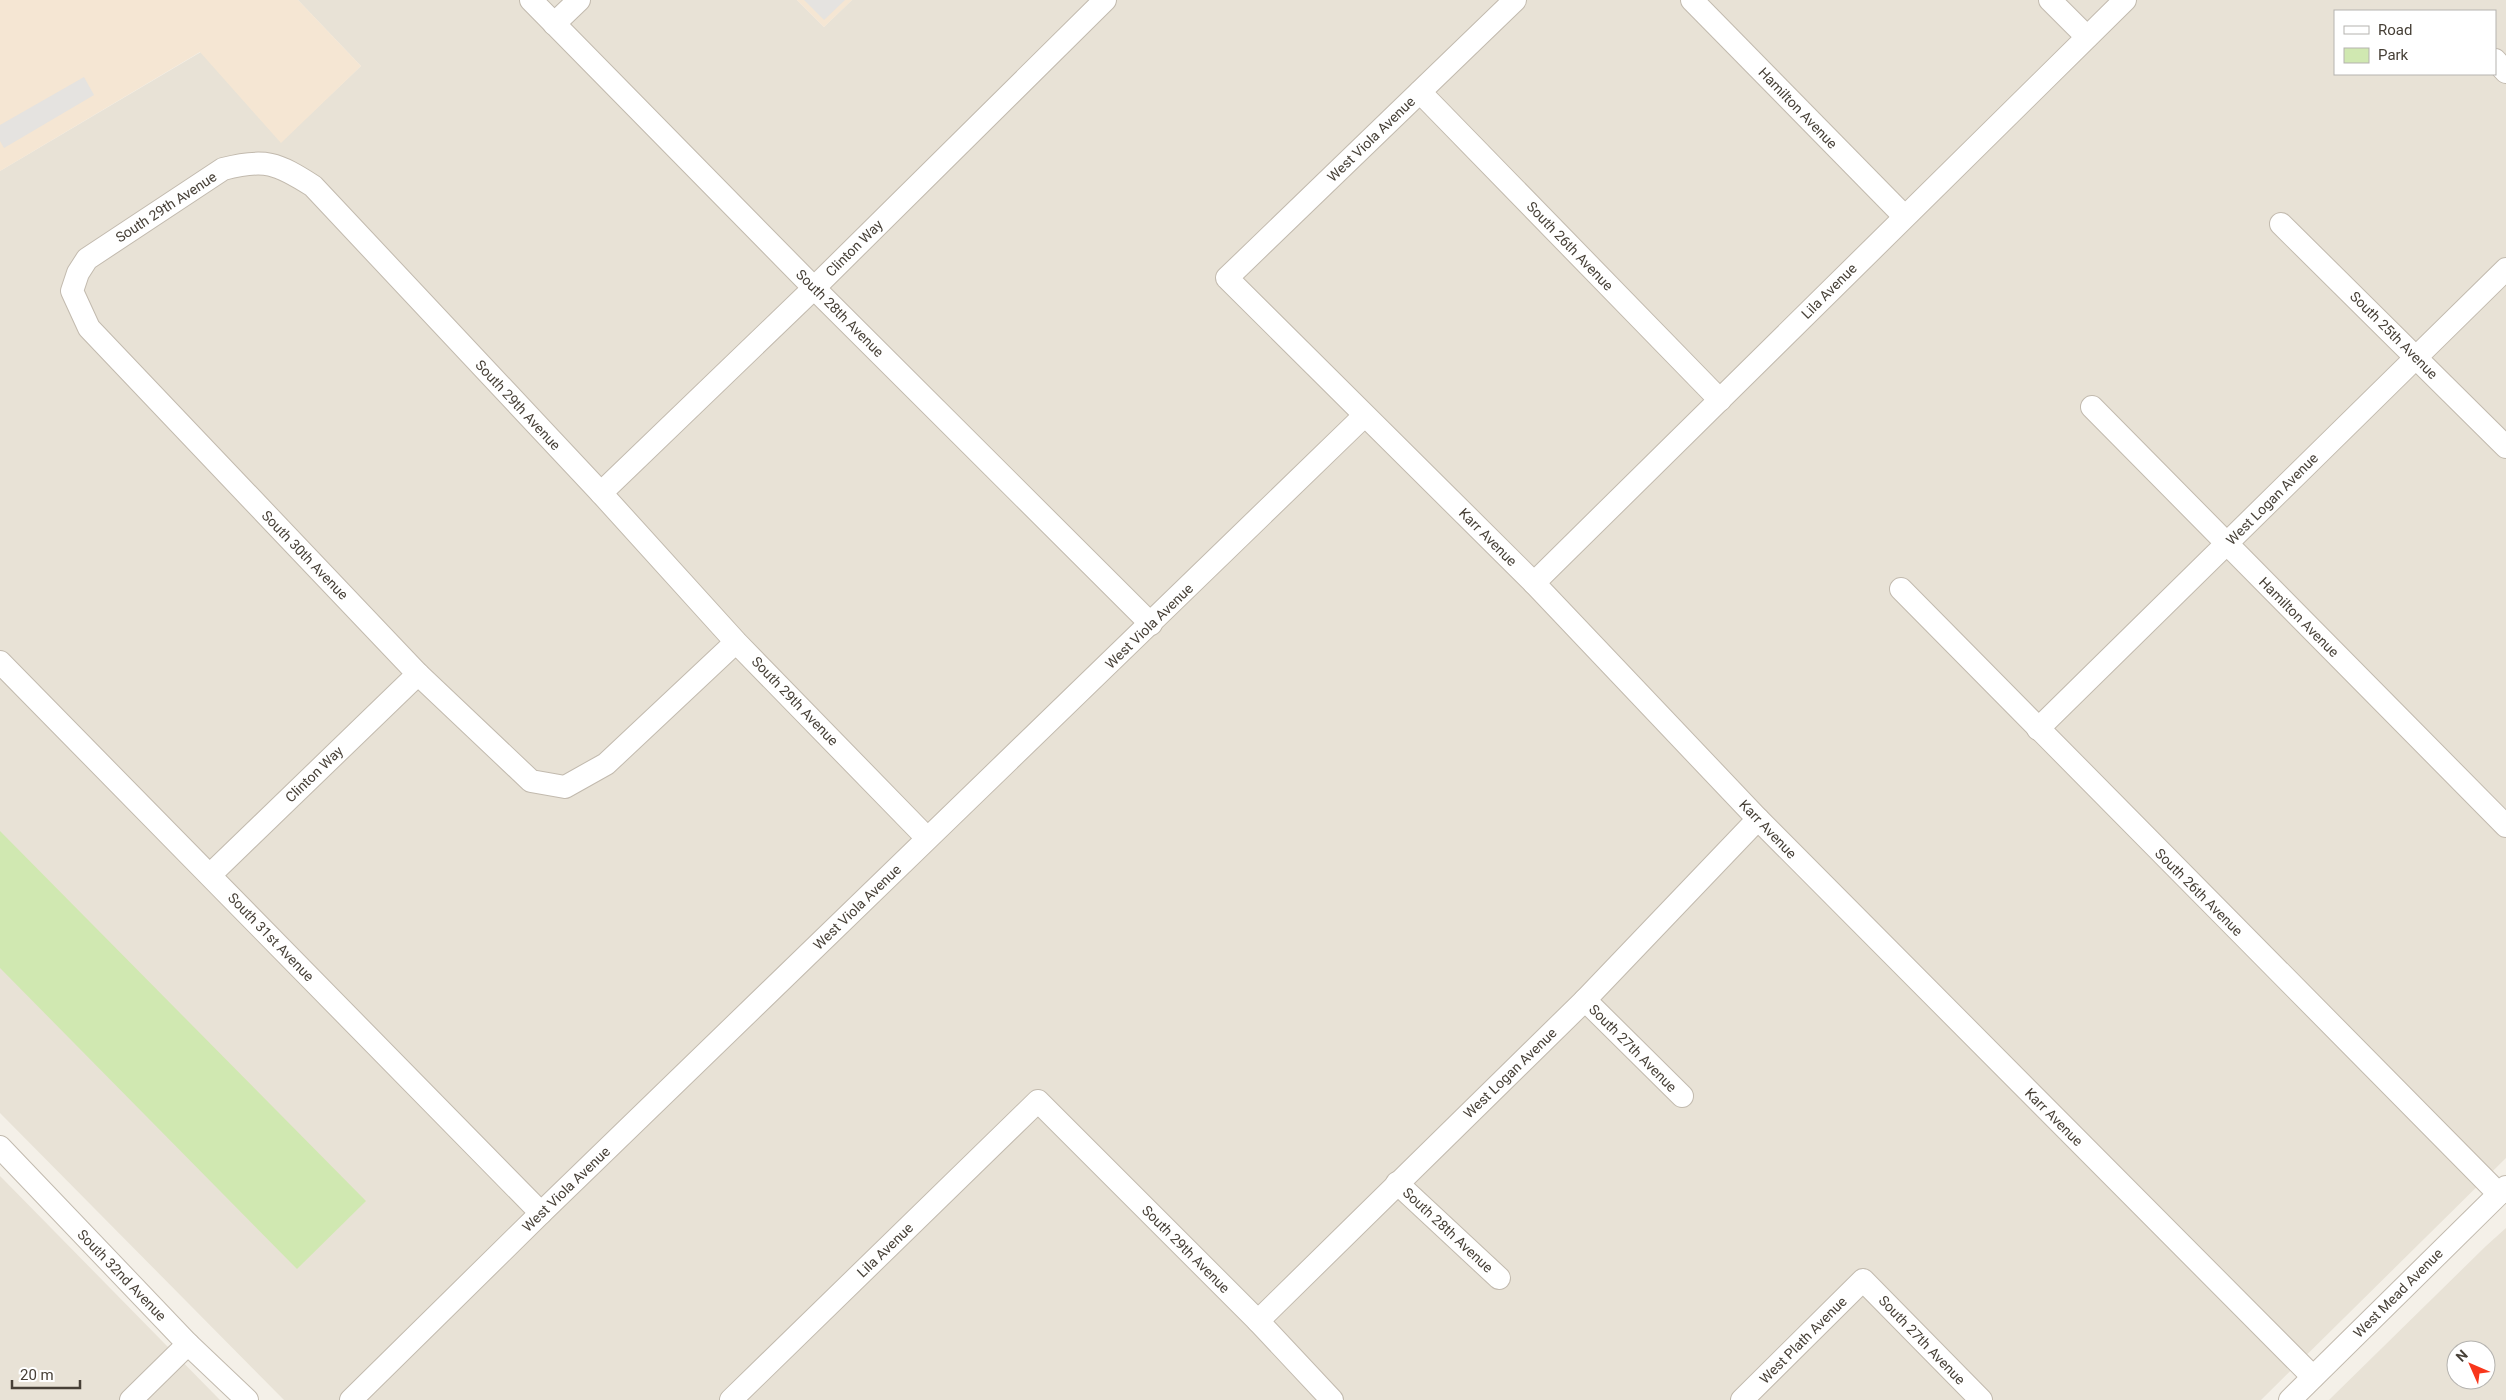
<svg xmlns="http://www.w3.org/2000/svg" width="2506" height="1400" viewBox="0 0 2506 1400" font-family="Roboto,sans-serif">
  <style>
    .residential { fill: #e8e2d6; fill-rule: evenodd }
    .commercial { fill: #f5e6d3 }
    .green { fill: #d0e8b1 }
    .parking { fill: #e5e3e0 }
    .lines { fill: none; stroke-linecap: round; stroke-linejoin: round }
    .minor-casing { stroke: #c2baae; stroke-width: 24 }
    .minor { stroke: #fff; stroke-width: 22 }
    .labels { text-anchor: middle; stroke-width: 4; stroke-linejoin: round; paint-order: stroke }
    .street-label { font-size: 14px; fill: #474037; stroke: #fff }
  </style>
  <rect width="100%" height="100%" fill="#f4f0e8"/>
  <g class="residential">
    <path d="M298,0H797L824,27L852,0H2506V1158L2261,1400H284L0,1113V171L201,52L281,142L361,66ZM2335,11H2495V74H2335Z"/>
    <path d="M0,1176L220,1400H0Z"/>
    <path d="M2506,1228V1400H2329L2486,1246ZM2456,1350H2486V1380H2456Z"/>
  </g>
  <g class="commercial">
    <path d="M0,0H298L361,66L281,143L200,52L0,171Z"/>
    <path d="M797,0H852L824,27Z"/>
  </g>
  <path class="green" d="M0,831L366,1201L297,1269L0,968Z"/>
  <g class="parking">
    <path d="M804,0H845L824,20Z"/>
    <path d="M84,77L94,95L4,148L0,141V125Z"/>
  </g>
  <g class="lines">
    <defs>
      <g id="minor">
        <path d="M531,0L814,288L1151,624"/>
        <path d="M1515,0L1227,278L1534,583L1758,819L2313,1377"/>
        <path d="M1692,0L1904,216"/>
        <path d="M2050,0L2087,37"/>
        <path d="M554,24L579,0"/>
        <path d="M2495,60L2506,72"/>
        <path d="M1420,92L1720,400"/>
        <path d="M2281,224L2506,447"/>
        <path d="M2092,407L2506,826"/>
        <path d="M601,493L814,288L1105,0"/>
        <path d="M1534,583L2125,0"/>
        <path d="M1901,589L2499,1194"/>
        <path d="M736,642L606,764L565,787L531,781L418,674L89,328L72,291L78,273L87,259L223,169C265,158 277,163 313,186L601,493L736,642L927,838"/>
        <path d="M0,662L541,1213"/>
        <path d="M2038,729L2506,269"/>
        <path d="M210,875L418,674"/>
        <path d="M1585,1000L1682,1096"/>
        <path d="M0,1147L188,1344L247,1400"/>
        <path d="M1397,1183L1499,1278"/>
        <path d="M1258,1321L1585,1000L1758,819"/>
        <path d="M131,1400L188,1344"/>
        <path d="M351,1400L541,1213L1364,416"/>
        <path d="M731,1400L1038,1101L1258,1321L1332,1400"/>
        <path d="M1742,1400L1863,1280L1981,1400"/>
        <path d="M2290,1400L2506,1187"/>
      </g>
    </defs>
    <use href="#minor" class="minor-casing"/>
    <use href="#minor" class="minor"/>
  </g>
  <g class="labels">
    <g class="street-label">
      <text transform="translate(1798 108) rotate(46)" y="5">Hamilton Avenue</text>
      <text transform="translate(1371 139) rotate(-44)" y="5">West Viola Avenue</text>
      <text transform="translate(166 207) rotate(-33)" y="5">South 29th Avenue</text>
      <text transform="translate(1570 246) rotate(46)" y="5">South 26th Avenue</text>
      <text transform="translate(854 248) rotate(-45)" y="5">Clinton Way</text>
      <text transform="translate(1829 291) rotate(-45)" y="5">Lila Avenue</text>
      <text transform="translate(840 313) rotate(45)" y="5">South 28th Avenue</text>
      <text transform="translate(2394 335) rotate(45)" y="5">South 25th Avenue</text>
      <text transform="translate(518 405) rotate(47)" y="5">South 29th Avenue</text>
      <text transform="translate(2272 499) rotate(-45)" y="5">West Logan Avenue</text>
      <text transform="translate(1488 537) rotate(45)" y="5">Karr Avenue</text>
      <text transform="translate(305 555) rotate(46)" y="5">South 30th Avenue</text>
      <text transform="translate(2299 617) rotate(45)" y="5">Hamilton Avenue</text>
      <text transform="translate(1149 626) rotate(-44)" y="5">West Viola Avenue</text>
      <text transform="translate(795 701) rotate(46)" y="5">South 29th Avenue</text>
      <text transform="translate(314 774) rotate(-44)" y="5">Clinton Way</text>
      <text transform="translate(1768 829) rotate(46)" y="5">Karr Avenue</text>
      <text transform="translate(2199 892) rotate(45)" y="5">South 26th Avenue</text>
      <text transform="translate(857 907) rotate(-44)" y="5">West Viola Avenue</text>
      <text transform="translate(271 937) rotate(46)" y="5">South 31st Avenue</text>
      <text transform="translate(1633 1048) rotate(45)" y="5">South 27th Avenue</text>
      <text transform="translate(1510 1073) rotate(-44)" y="5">West Logan Avenue</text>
      <text transform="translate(2054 1117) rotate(45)" y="5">Karr Avenue</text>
      <text transform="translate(566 1189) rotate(-44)" y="5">West Viola Avenue</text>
      <text transform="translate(1448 1230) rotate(43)" y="5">South 28th Avenue</text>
      <text transform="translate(1186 1249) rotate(45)" y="5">South 29th Avenue</text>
      <text transform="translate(885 1250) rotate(-44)" y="5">Lila Avenue</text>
      <text transform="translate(122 1275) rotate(46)" y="5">South 32nd Avenue</text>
      <text transform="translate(2398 1293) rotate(-45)" y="5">West Mead Avenue</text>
      <text transform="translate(1803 1340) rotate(-45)" y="5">West Plath Avenue</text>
      <text transform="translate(1922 1340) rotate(46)" y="5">South 27th Avenue</text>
    </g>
  </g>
  <rect x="2334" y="10" width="162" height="65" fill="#ffffff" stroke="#b5b3af"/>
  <rect x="2344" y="26" width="25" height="8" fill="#ffffff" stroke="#b5b3af"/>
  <text x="2378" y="35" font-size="15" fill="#474037">Road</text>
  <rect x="2344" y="48" width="25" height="15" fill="#d0e8b1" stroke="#b5b3af"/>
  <text x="2378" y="60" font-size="15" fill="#474037">Park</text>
  <g transform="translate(2471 1365) rotate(315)"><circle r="24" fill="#ffffff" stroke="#b5b3af"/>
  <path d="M0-4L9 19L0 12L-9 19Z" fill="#f8361b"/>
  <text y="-8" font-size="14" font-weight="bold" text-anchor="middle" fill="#474037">N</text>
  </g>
  <path d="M12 1380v8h68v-8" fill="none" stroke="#474037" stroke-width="2.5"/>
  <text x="20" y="1380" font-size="15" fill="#474037" stroke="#ffffff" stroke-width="4" paint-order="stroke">20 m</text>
</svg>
